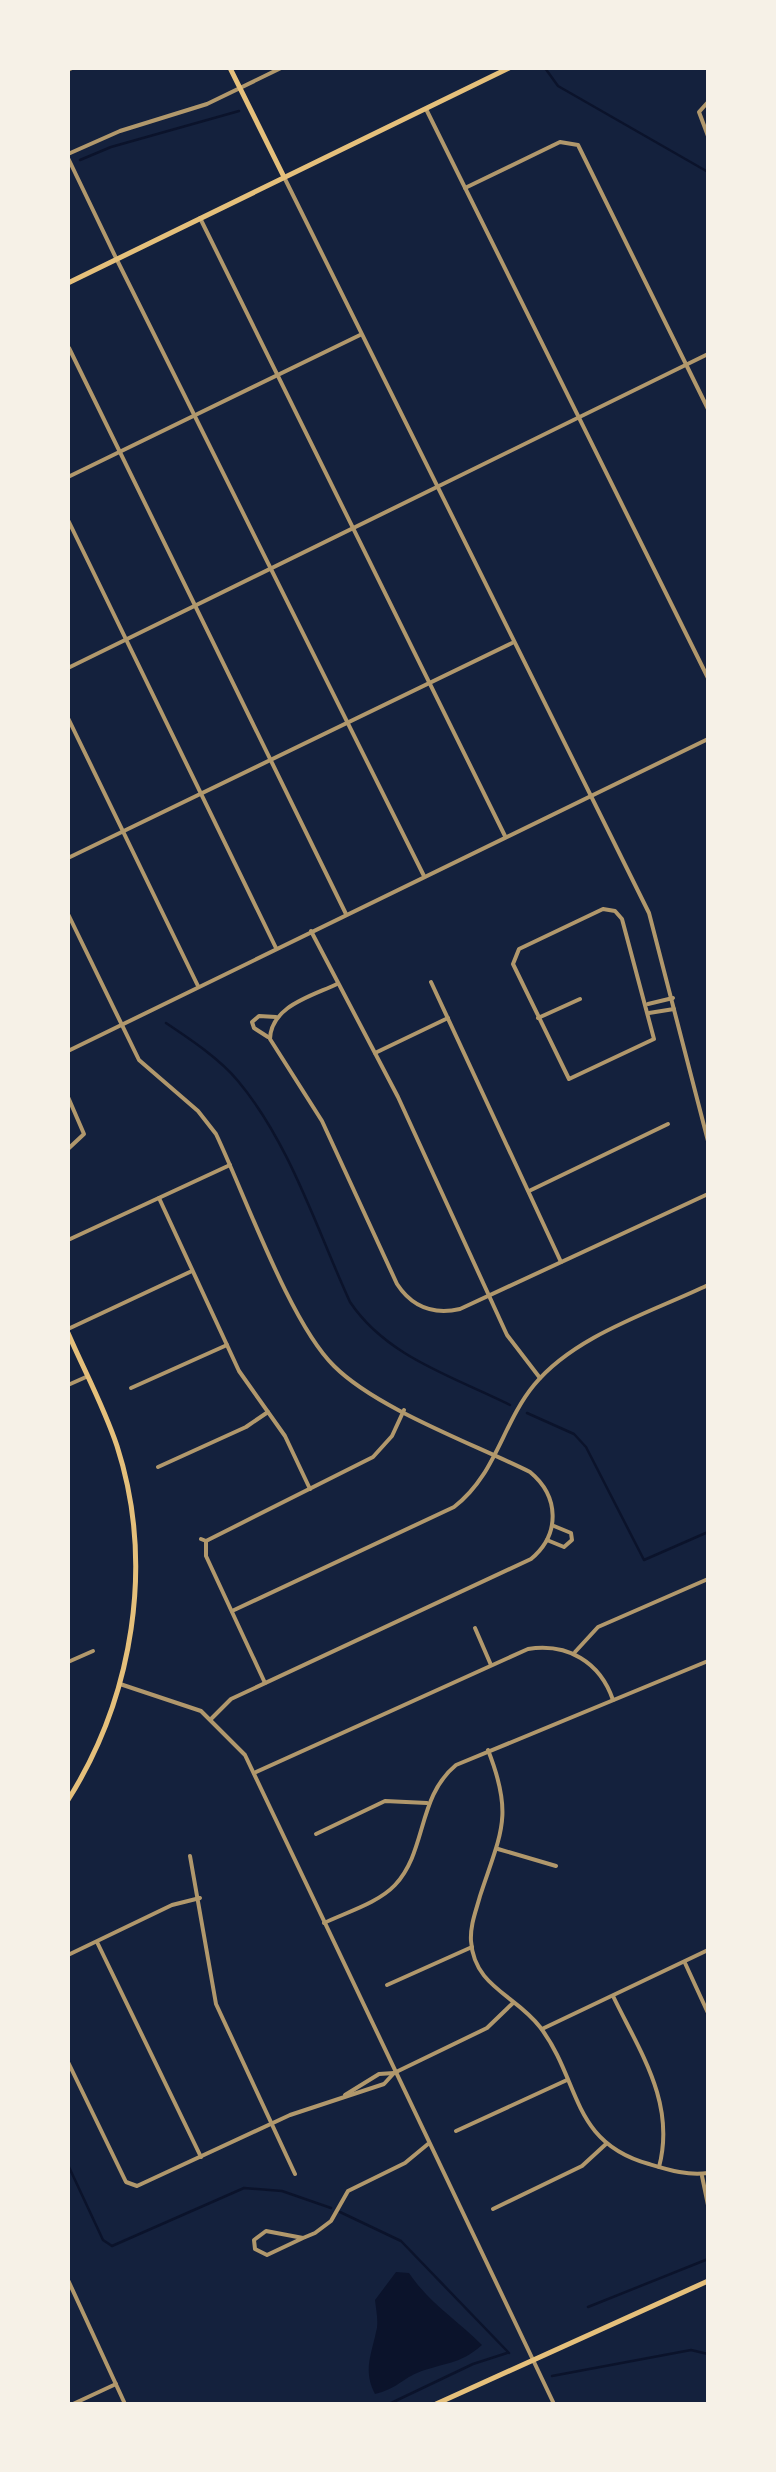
<svg xmlns="http://www.w3.org/2000/svg" width="776" height="2472" viewBox="0 0 776 2472" font-family="'Titillium Web',sans-serif">
  <style>
    .water { fill: #0b132b }
    .lines { fill: none; stroke-linecap: round; stroke-linejoin: round }
    .stream { stroke: #0b132b; stroke-width: 2.5 }
    .minor { stroke: #b1986c; stroke-width: 4 }
    .tertiary { stroke: #b1986c; stroke-width: 4 }
    .secondary { stroke: #e5c07b; stroke-width: 5 }
  </style>
  <rect width="100%" height="100%" fill="#14213d"/>
  <path class="water" d="M396,2272L409,2273C430,2304 455,2318 482,2345C458,2366 444,2362 417,2373C401,2380 396,2389 375,2394C363,2371 371,2356 376,2332C379,2323 376,2310 375,2300Z"/>
  <g class="lines">
    <g class="stream">
      <path d="M545,68L558,86L708,172"/>
      <path d="M80,160L111,147L239,111"/>
      <path d="M166,1023C190,1039 220,1059 238,1081C290,1143 317,1230 350,1302C387,1357 452,1376 510,1405"/>
      <path d="M527,1413L574,1434L586,1447L644,1560L708,1532"/>
      <path d="M68,2165L103,2240L112,2246L244,2188L282,2191L331,2208"/>
      <path d="M340,2212L401,2241L509,2353"/>
      <path d="M588,2307L708,2259"/>
      <path d="M552,2376L691,2350L708,2354"/>
      <path d="M389,2404L473,2364L507,2353"/>
    </g>
    <g class="minor">
      <path d="M68,70L72,68"/>
      <path d="M708,102L699,112L708,136"/>
      <path d="M426,109L708,678"/>
      <path d="M68,154L120,131L207,104L281,68"/>
      <path d="M465,188L560,142L578,145L708,409"/>
      <path d="M200,218L505,836"/>
      <path d="M116,258L424,876"/>
      <path d="M69,348L346,914"/>
      <path d="M68,477L360,335"/>
      <path d="M68,520L276,948"/>
      <path d="M68,668L708,354"/>
      <path d="M68,718L198,986"/>
      <path d="M68,858L512,643"/>
      <path d="M603,909L615,911L622,919L654,1039L569,1079L513,964L519,949Z"/>
      <path d="M68,914L139,1060L198,1111L216,1134C245,1195 290,1323 334,1366C377,1409 474,1444 530,1472C559,1496 561,1534 531,1559L231,1699L212,1718"/>
      <path d="M311,931L398,1097L507,1335L540,1378"/>
      <path d="M431,982L561,1262"/>
      <path d="M337,984C312,996 271,1006 270,1039L322,1121L397,1284C412,1307 433,1315 460,1309L708,1194"/>
      <path d="M648,1004L673,998"/>
      <path d="M649,1013L674,1009"/>
      <path d="M538,1018L580,999"/>
      <path d="M268,1037L254,1028L252,1022L259,1016L276,1017"/>
      <path d="M375,1053L448,1018"/>
      <path d="M68,1097L84,1134L68,1149"/>
      <path d="M529,1191L668,1124"/>
      <path d="M159,1198L239,1371L285,1436L310,1489"/>
      <path d="M68,1240L230,1165"/>
      <path d="M68,1329L192,1271"/>
      <path d="M68,1385L86,1377"/>
      <path d="M131,1388L227,1345"/>
      <path d="M158,1467L246,1427L268,1412"/>
      <path d="M201,1539L206,1541V1556L265,1683"/>
      <path d="M547,1540L564,1547L572,1540L571,1533L554,1526"/>
      <path d="M206,1541L373,1457L392,1436L404,1410"/>
      <path d="M232,1611L454,1507C496,1475 502,1424 534,1385C575,1335 652,1312 708,1285"/>
      <path d="M475,1628L491,1665"/>
      <path d="M575,1652L598,1627L708,1579"/>
      <path d="M68,1662L93,1651"/>
      <path d="M488,1750C514,1816 501,1832 480,1896C476,1911 470,1925 471,1941C474,1987 516,1995 540,2027C581,2081 570,2142 649,2164C669,2170 688,2176 708,2173"/>
      <path d="M254,1773L528,1649C568,1643 600,1662 613,1700"/>
      <path d="M316,1834L385,1801L427,1803"/>
      <path d="M498,1849L556,1866"/>
      <path d="M190,1856L216,2004L295,2174"/>
      <path d="M324,1923C347,1912 378,1903 395,1885C427,1851 417,1797 456,1765L708,1661"/>
      <path d="M97,1942L201,2157"/>
      <path d="M68,1955L172,1905L200,1898"/>
      <path d="M685,1963L708,2013"/>
      <path d="M387,1985L472,1947"/>
      <path d="M613,1996C640,2052 676,2103 659,2167"/>
      <path d="M542,2029L708,1950"/>
      <path d="M68,2062L126,2182L137,2186L290,2115L384,2084L394,2073L487,2028L513,2003"/>
      <path d="M345,2095L379,2074L394,2073"/>
      <path d="M456,2131L567,2080"/>
      <path d="M702,2176L708,2205"/>
      <path d="M493,2209L582,2166L606,2144"/>
      <path d="M303,2238L267,2255L255,2249L254,2240L266,2231L303,2238L315,2233L331,2221L348,2191L405,2163L428,2144"/>
      <path d="M68,2280L125,2404"/>
      <path d="M73,2404L116,2384"/>
    </g>
    <g class="tertiary">
      <path d="M68,158L116,258"/>
      <path d="M285,179L649,913L708,1141"/>
      <path d="M68,1051L708,739"/>
      <path d="M120,1684L201,1711L245,1755L554,2404"/>
    </g>
    <g class="secondary">
      <path d="M230,68L284,177"/>
      <path d="M68,283L509,68"/>
      <path d="M68,1333C84,1370 104,1407 117,1446C155,1564 133,1697 68,1800"/>
      <path d="M436,2404L708,2281"/>
    </g>
  </g>
  <rect width="776" height="2472" fill="none" stroke="#f6f1e7" stroke-width="140"/>
</svg>
